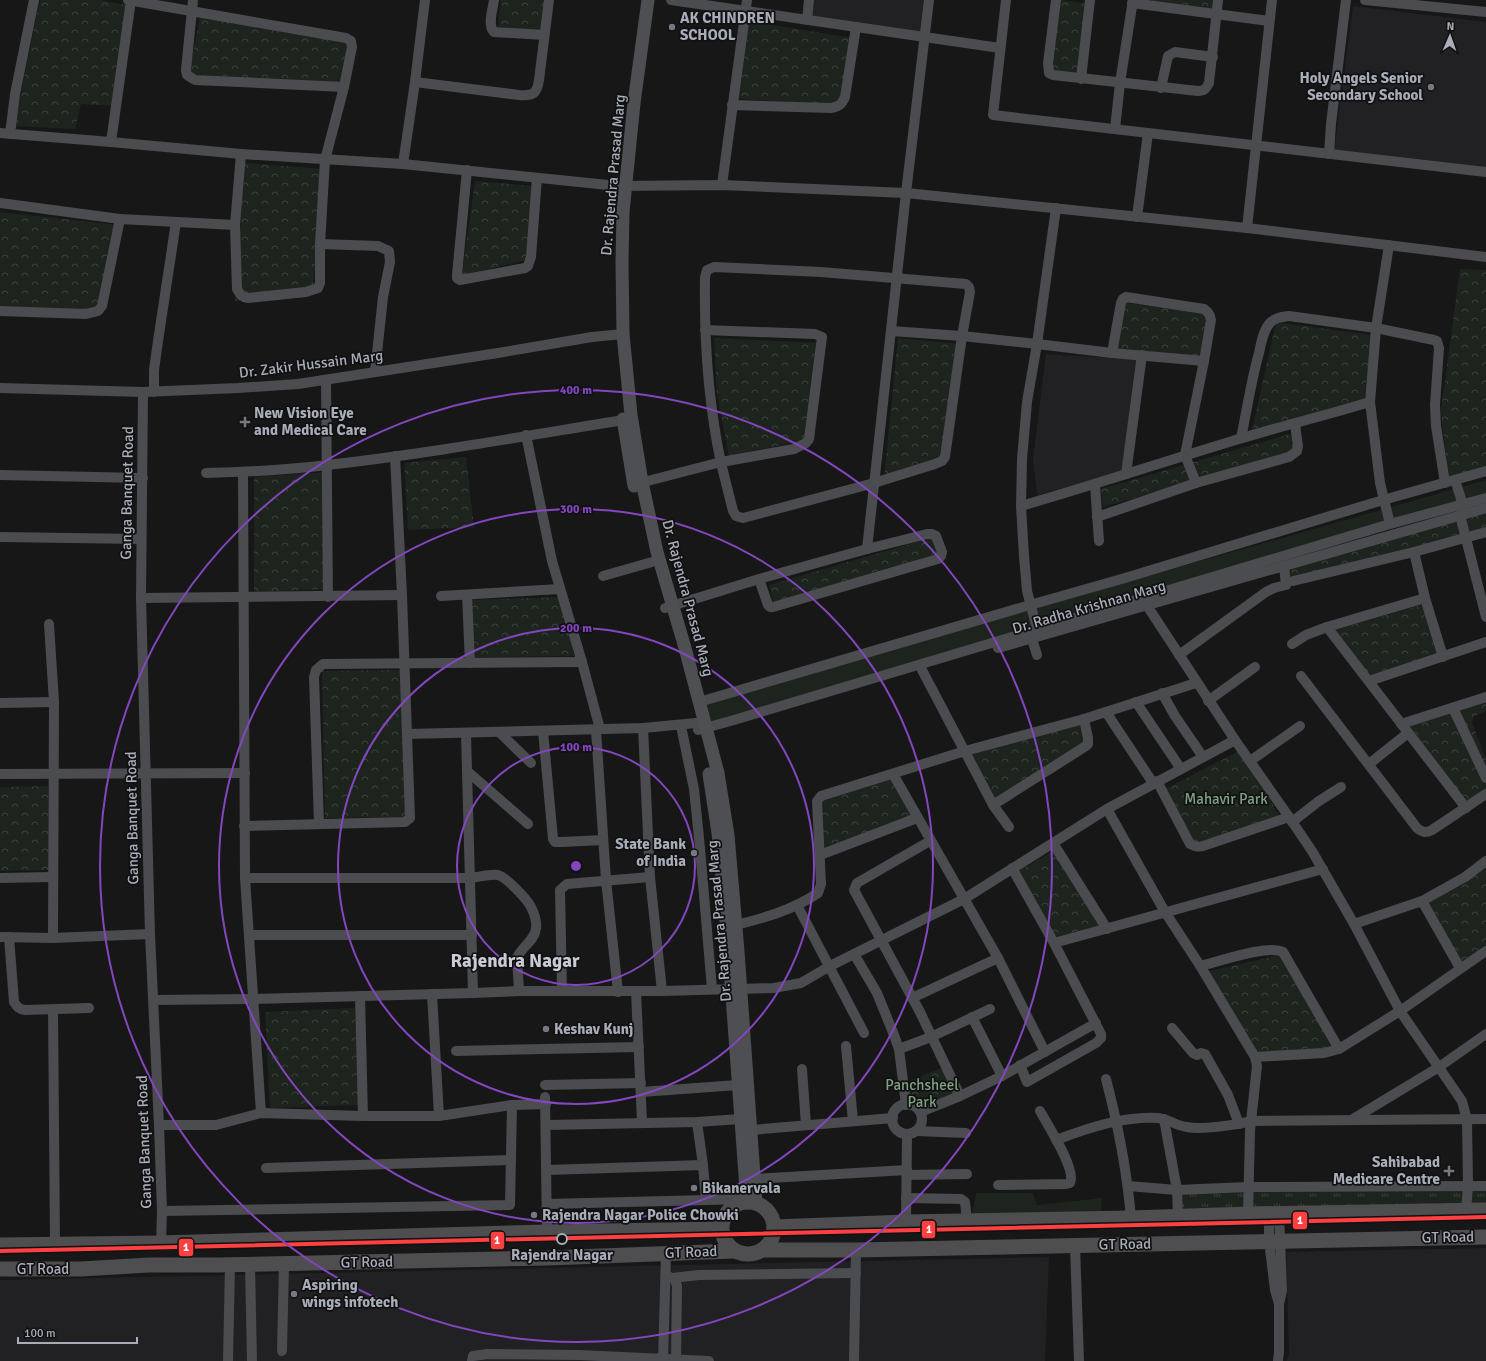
<svg xmlns="http://www.w3.org/2000/svg" width="1486" height="1361" viewBox="0 0 1486 1361" font-family="Signika,sans-serif">
  <style>
    .built { fill: #212123 }
    .grass { fill: url(#grass-tufts) }
    .park { fill: url(#park-crowns) }
    .garden { fill: #1d241e }
    .lines { fill: none; stroke-linecap: round; stroke-linejoin: round }
    .minor { stroke: #4b4c50; stroke-width: 10 }
    .major { stroke: #4d4f52; stroke-width: 13 }
    .highway { stroke: #4e4e51; stroke-width: 15 }
    .metro-1-casing { stroke: #111113; stroke-width: 7 }
    .metro-1 { stroke: #ff4040; stroke-width: 4 }
    .ring { fill: none; stroke: #8446be; stroke-width: 2 }
    .poi-dot { fill: #757880; stroke: #111113; stroke-width: 1.5 }
    .stop-dot { fill: #111113; stroke: #a8adb8; stroke-width: 2 }
    .labels { text-anchor: middle; stroke-width: 3.5; stroke-linejoin: round; paint-order: stroke }
    .poi-label { font-size: 15px; font-weight: bold; fill: #a8adb8; stroke: #111113; text-anchor: start }
    .street-label { font-size: 15px; fill: #a8adb8; stroke: #111113 }
    .park-label { font-size: 15px; fill: #7fa381; stroke: #111113 }
    .stop-label { font-size: 15px; font-weight: bold; fill: #a8adb8; stroke: #111113 }
    .district-label { font-size: 19px; font-weight: bold; fill: #c9ccd4; stroke: #111113 }
    .centre { fill: #8446be; stroke: #111113; stroke-width: 2 }
    .ring-label { font-size: 12px; text-anchor: middle; font-weight: bold; fill: #8446be; stroke: #111113; stroke-width: 3.5; stroke-linejoin: round; paint-order: stroke }
    .line-badge { stroke: #111113; stroke-width: 1.5 }
    .badge-label { font-size: 11px; text-anchor: middle; font-weight: bold; fill: #fff }
  </style>
  <defs>
    <pattern id="grass-tufts" width="24" height="20" patternUnits="userSpaceOnUse"><rect width="24" height="20" fill="#1d241e"/><path d="M3 7l-1-3M5 7V3M7 7l1-3M15 17l-1-3M17 17v-4M19 17l1-3" fill="none" stroke="#3b413d"/></pattern>
    <pattern id="park-crowns" width="20" height="18" patternUnits="userSpaceOnUse"><rect width="20" height="18" fill="#1d241e"/><path d="M2 6a3 3 0 1 1 6 0M12 15a3 3 0 1 1 6 0" fill="none" stroke="#3b413d"/></pattern>
  </defs>
  <rect width="100%" height="100%" fill="#171717"/>
  <g class="built">
    <path d="M813,0H928L923,33L810,17Z"/>
    <path d="M1353,6L1486,22V168L1334,151Z"/>
    <path d="M1046,354L1142,360L1125,471L1037,495L1033,459Z"/>
    <path d="M1486,1248V1361H1286L1289,1354L1286,1252Z"/>
    <path d="M1049,1257L1045,1361H0V1280Z"/>
  </g>
  <path class="grass" d="M1486,1185V1210L1180,1217L1177,1190Z"/>
  <g class="park">
    <path d="M40,0H100L131,6L115,106L81,104L75,129L14,126Z"/>
    <path d="M501,0H547L543,31L498,27Z"/>
    <path d="M1061,0L1088,4L1079,74L1051,71Z"/>
    <path d="M1139,0H1218L1217,10Z"/>
    <path d="M200,17L349,43L344,84L189,74Z"/>
    <path d="M749,21L852,38L843,105L739,99Z"/>
    <path d="M245,163L322,169L313,290L235,301Z"/>
    <path d="M475,181L533,186L527,260L462,275Z"/>
    <path d="M0,212L119,225L99,314L0,308Z"/>
    <path d="M1460,269L1486,270V471L1449,482L1441,411Z"/>
    <path d="M1126,303L1209,314L1200,357L1116,348Z"/>
    <path d="M1276,322L1372,335L1364,400L1251,435Z"/>
    <path d="M714,338L823,343L809,439L729,456L717,394Z"/>
    <path d="M898,338L961,344L946,459L884,478Z"/>
    <path d="M1297,432L1300,451L1103,507L1101,489Z"/>
    <path d="M466,457L474,527L408,530L404,463Z"/>
    <path d="M326,472L327,589L254,592V477Z"/>
    <path d="M1486,511V530L1291,583L1286,568Z"/>
    <path d="M934,537L939,555L774,603L769,585Z"/>
    <path d="M562,597L574,656L474,657L471,600Z"/>
    <path d="M1431,602L1449,658L1369,681L1329,632Z"/>
    <path d="M404,670L406,817L325,818L322,671Z"/>
    <path d="M1486,700V711L1474,716L1472,723L1486,759V794L1468,806L1404,726Z"/>
    <path d="M1084,719L1093,745L993,805L965,751Z"/>
    <path d="M1241,750L1283,822L1195,848L1165,789Z"/>
    <path d="M893,777L916,815L823,853L820,799Z"/>
    <path d="M48,786L49,870L0,871V787Z"/>
    <path d="M1059,848L1106,926L1055,940L1017,872Z"/>
    <path d="M1486,863V954L1464,969L1423,901Z"/>
    <path d="M1288,953L1333,1053H1258L1205,972Z"/>
    <path d="M355,1008L359,1105L270,1108L265,1012Z"/>
    <path d="M944,1067L959,1095L923,1112L906,1107L904,1083Z"/>
  </g>
  <g class="garden">
    <path d="M1486,480V501L711,730L705,702Z"/>
    <path d="M976,1193H1033L1037,1205L1102,1198L1100,1217L971,1220Z"/>
  </g>
  <g class="lines">
    <g class="minor">
      <path d="M128,0L346,38L351,41L352,47L344,87L325,160L320,244V283L318,288L306,292L248,298C242,297 240,295 237,289L235,225L241,154"/>
      <path d="M193,0L186,70L187,75L195,80L344,87"/>
      <path d="M494,0C493,9 487,25 494,32L544,35"/>
      <path d="M671,0L1000,48"/>
      <path d="M1006,0L993,115L1486,172"/>
      <path d="M1056,0L1048,63L1049,73L1053,75L1198,91C1204,91 1206,89 1209,83L1218,0"/>
      <path d="M1365,0L1486,12"/>
      <path d="M1132,3L1269,21"/>
      <path d="M807,20L809,0"/>
      <path d="M1081,79L1090,0"/>
      <path d="M415,82L519,95C533,96 537,94 539,80L549,0"/>
      <path d="M1161,88L1168,56L1175,52L1213,57"/>
      <path d="M732,105L831,108C839,107 842,104 845,97L856,27"/>
      <path d="M1115,129L1120,83L1133,0"/>
      <path d="M0,133L111,142L241,154L403,164L618,186L722,185L906,193L1247,228L1486,257"/>
      <path d="M10,134L15,94L34,0"/>
      <path d="M111,142L131,0"/>
      <path d="M1329,154L1331,124L1346,0"/>
      <path d="M403,164L415,82L425,0"/>
      <path d="M467,170L457,275V278L460,280L525,268L528,266L531,257L537,178"/>
      <path d="M722,185L747,0"/>
      <path d="M0,203L120,219L235,225"/>
      <path d="M1137,217L1148,133"/>
      <path d="M1247,228L1272,0"/>
      <path d="M320,244L378,246L389,251L390,262L383,297L375,372"/>
      <path d="M1389,245L1376,328L1370,402L1380,483L1390,524"/>
      <path d="M714,267L821,272L966,284L969,287L970,292L962,336L945,457L942,461L935,464L874,483L743,518L736,516L733,511C729,495 725,479 721,463C708,402 704,339 705,277L707,270Z"/>
      <path d="M0,311L86,314L98,311L102,306L120,219"/>
      <path d="M891,331L962,336L1037,344L1112,353L1204,361"/>
      <path d="M1112,353L1121,303L1123,299L1126,297L1204,309C1208,312 1210,314 1211,320L1204,361L1185,455L1196,483"/>
      <path d="M326,380L328,597"/>
      <path d="M0,388L143,392L238,388L298,384L498,353L592,337L623,334"/>
      <path d="M143,392L141,598L150,934L159,1125L162,1211L161,1243"/>
      <path d="M154,392V370L158,341L176,222"/>
      <path d="M526,435L552,561L582,662L600,729"/>
      <path d="M1241,438C1247,410 1251,381 1259,353C1261,343 1263,332 1269,324C1274,318 1281,317 1289,316L1376,328L1434,340L1437,341L1439,348L1435,405L1436,426L1445,483"/>
      <path d="M243,472L245,878L261,1113"/>
      <path d="M206,473C247,472 287,470 327,465C426,454 525,436 623,420"/>
      <path d="M1126,474L1142,355"/>
      <path d="M0,475L143,478"/>
      <path d="M1455,480L1463,505"/>
      <path d="M636,484L721,462L794,449L806,443L809,439L822,337L815,334L705,330"/>
      <path d="M1095,485L1099,541"/>
      <path d="M1021,506C1094,485 1166,461 1239,439C1282,426 1327,415 1370,402"/>
      <path d="M1460,515L1486,617"/>
      <path d="M1097,517L1196,483L1289,457L1297,451L1298,446L1295,424"/>
      <path d="M0,537L141,539"/>
      <path d="M867,549L906,193L929,0"/>
      <path d="M1414,552L1425,598L1443,657"/>
      <path d="M603,576L652,562"/>
      <path d="M1293,581L1414,552L1486,532"/>
      <path d="M467,595L470,663"/>
      <path d="M441,596L560,589"/>
      <path d="M141,598L402,595"/>
      <path d="M1144,601L1235,740L1289,817L1312,851L1354,924L1400,1011L1462,1101L1467,1120L1468,1186L1466,1211"/>
      <path d="M665,608L759,579L867,549L927,534H932L936,536L942,552L941,556L938,559L773,607H770L768,605L759,579"/>
      <path d="M49,624L54,702L53,938"/>
      <path d="M1327,627L1466,808"/>
      <path d="M1039,636L1027,591L1024,556L1021,506L1022,459L1027,402L1037,344L1056,208"/>
      <path d="M1032,639L1037,655"/>
      <path d="M1292,644L1306,635L1327,627L1425,598"/>
      <path d="M998,648L1486,508"/>
      <path d="M1179,655L1266,592L1274,588L1286,585L1284,566"/>
      <path d="M922,670L993,805L1009,827"/>
      <path d="M1301,676L1417,828C1423,833 1426,833 1432,830L1486,794"/>
      <path d="M1369,681L1486,642"/>
      <path d="M1162,693L1175,716L1203,757"/>
      <path d="M1208,701L1255,667"/>
      <path d="M699,702L1030,605L1125,578L1383,500L1486,471"/>
      <path d="M1136,702L1181,769"/>
      <path d="M0,703L54,702"/>
      <path d="M1453,708L1486,778"/>
      <path d="M1106,712L1153,783"/>
      <path d="M1401,724L1486,697"/>
      <path d="M681,726L694,789L700,848L712,989"/>
      <path d="M643,728L650,877L662,991"/>
      <path d="M596,730L606,880L618,992"/>
      <path d="M698,730L734,720L1390,524L1486,498"/>
      <path d="M543,731L553,839L555,842H562L603,840"/>
      <path d="M499,732L531,763"/>
      <path d="M466,733L473,993"/>
      <path d="M407,734L643,728L696,723"/>
      <path d="M1250,761L1300,726"/>
      <path d="M1369,764L1408,733"/>
      <path d="M467,771L528,824"/>
      <path d="M0,774L245,773"/>
      <path d="M893,774L998,958L1045,1052"/>
      <path d="M1157,781L1190,844C1197,848 1202,847 1209,844L1289,817"/>
      <path d="M993,805L1086,746L1088,744V738L1084,719"/>
      <path d="M1107,809L1165,912L1199,964L1255,1057L1257,1066L1250,1131L1248,1214"/>
      <path d="M1292,822L1319,801L1341,787"/>
      <path d="M319,824L314,677L316,670L323,664L582,662"/>
      <path d="M244,826L405,822L410,818L402,595L395,456"/>
      <path d="M930,841L857,883L854,890L920,1012L960,1096"/>
      <path d="M1053,843L1107,929"/>
      <path d="M820,855L917,818"/>
      <path d="M1012,868L1054,943L1101,1034V1038L1096,1043L1027,1082L1020,1065"/>
      <path d="M0,878L53,877"/>
      <path d="M245,878H470C479,877 490,874 498,875C506,877 527,899 531,907C534,913 537,921 536,928C535,941 521,947 517,958L519,991"/>
      <path d="M1422,901L1460,968"/>
      <path d="M797,905L864,1033"/>
      <path d="M1354,924L1422,901L1465,877L1486,861"/>
      <path d="M736,925C764,918 793,910 818,893L821,884L817,801L821,796L965,751L1084,719L1196,683"/>
      <path d="M249,935H472"/>
      <path d="M0,937L53,938L150,934"/>
      <path d="M9,937L14,1002C17,1007 19,1009 25,1010L89,1008"/>
      <path d="M1054,943L1323,869"/>
      <path d="M854,954L877,993L894,1035L899,1049L906,1105"/>
      <path d="M1200,966C1218,962 1268,944 1283,952L1339,1049"/>
      <path d="M562,991L560,890L567,884L650,877"/>
      <path d="M636,991L642,1122"/>
      <path d="M432,994L439,1116"/>
      <path d="M360,996L363,1116"/>
      <path d="M912,998L998,958"/>
      <path d="M154,1000L252,999L473,993L519,991H662L774,988L801,983L830,966L964,899L1107,809L1235,740"/>
      <path d="M53,1009L55,1244"/>
      <path d="M972,1017L1002,1076"/>
      <path d="M1172,1028L1193,1053L1197,1055L1201,1053L1205,1054L1228,1095L1239,1124"/>
      <path d="M846,1046L853,1121"/>
      <path d="M899,1049L931,1037L990,1009"/>
      <path d="M456,1051L639,1047"/>
      <path d="M1255,1057L1324,1053L1339,1049L1400,1011L1486,951"/>
      <path d="M802,1069L806,1125"/>
      <path d="M1106,1079C1118,1125 1127,1171 1131,1218"/>
      <path d="M545,1085L641,1083"/>
      <path d="M641,1092L738,1085"/>
      <path d="M545,1097L547,1232"/>
      <circle cx="907" cy="1119" r="15"/>
      <path d="M920,1112L960,1096L1002,1076L1096,1023"/>
      <path d="M1164,1119L1177,1190L1178,1217"/>
      <path d="M1353,1119L1439,1067L1486,1034"/>
      <path d="M697,1122L703,1165"/>
      <path d="M159,1125H216L261,1113L363,1116H439L512,1105L546,1104"/>
      <path d="M546,1125L697,1122L741,1119"/>
      <path d="M751,1130L893,1118"/>
      <path d="M916,1131L966,1133"/>
      <path d="M1056,1140C1088,1128 1123,1116 1158,1118C1168,1119 1177,1126 1187,1127C1201,1130 1237,1125 1251,1121L1486,1119"/>
      <path d="M266,1168L511,1160"/>
      <path d="M547,1170L703,1165L706,1200"/>
      <path d="M907,1175L967,1174"/>
      <path d="M754,1179L907,1170"/>
      <path d="M998,1185L1066,1184L1070,1183C1077,1170 1047,1124 1040,1111"/>
      <path d="M1128,1186L1177,1190L1248,1187L1486,1186"/>
      <path d="M906,1198L961,1199L965,1202L967,1221"/>
      <path d="M547,1204L747,1199"/>
      <path d="M162,1211L510,1205L512,1105"/>
      <path d="M1269,1214V1241L1275,1290L1279,1304V1352L1278,1361"/>
      <path d="M906,1222L907,1134"/>
      <path d="M1075,1246L1079,1361"/>
      <path d="M250,1265L252,1361"/>
      <path d="M668,1276L675,1280L677,1286L676,1361"/>
      <path d="M672,1278L699,1275L856,1273"/>
      <path d="M1279,1304L1282,1291L1279,1214"/>
      <path d="M282,1351L284,1264"/>
      <path d="M228,1361L230,1265"/>
      <path d="M472,1361L473,1356L487,1354L579,1355L709,1361"/>
      <path d="M663,1361L666,1253"/>
      <path d="M854,1361L856,1250"/>
    </g>
    <g class="major">
      <path d="M648,0L634,103L623,212L622,262L623,334L631,415L642,482L657,552L685,648L718,773L728,835L738,951L756,1204"/>
      <path d="M623,419L634,486"/>
      <path d="M709,774L718,833L730,968L747,1203"/>
    </g>
    <g class="highway">
      <circle cx="748" cy="1228" r="26"/>
      <path d="M774,1227L906,1222L1131,1218L1248,1214L1486,1210"/>
      <path d="M0,1245L161,1243L547,1232L721,1229"/>
      <path d="M763,1250H856L1486,1237"/>
      <path d="M0,1269H81L149,1265H217L548,1258L734,1251"/>
    </g>
    <defs>
      <path id="metro-1" d="M0,1251C495,1243 991,1225 1486,1217"/>
    </defs>
    <use href="#metro-1" class="metro-1-casing"/>
    <use href="#metro-1" class="metro-1"/>
  </g>
  <g class="ring">
    <circle cx="576" cy="866" r="119"/>
    <circle cx="576" cy="866" r="238"/>
    <circle cx="576" cy="866" r="357"/>
    <circle cx="576" cy="866" r="476"/>
  </g>
  <g class="poi-dot">
    <circle cx="672" cy="27" r="4"/>
    <circle cx="1431" cy="87" r="4"/>
    <path d="M243 416h4v4h4v4h-4v4h-4v-4h-4v-4h4z"/>
    <circle cx="694" cy="853" r="4"/>
    <circle cx="546" cy="1029" r="4"/>
    <path d="M1447 1165h4v4h4v4h-4v4h-4v-4h-4v-4h4z"/>
    <circle cx="694" cy="1188" r="4"/>
    <circle cx="534" cy="1215" r="4"/>
    <circle cx="294" cy="1294" r="4"/>
  </g>
  <circle class="stop-dot" cx="562" cy="1239" r="5"/>
  <g class="labels">
    <g class="poi-label">
      <text x="680" y="23">AK CHINDREN<tspan x="680" dy="17">SCHOOL</tspan></text>
      <text x="1423" y="83" text-anchor="end">Holy Angels Senior<tspan x="1423" dy="17">Secondary School</tspan></text>
      <text x="254" y="418">New Vision Eye<tspan x="254" dy="17">and Medical Care</tspan></text>
      <text x="686" y="849" text-anchor="end">State Bank<tspan x="686" dy="17">of India</tspan></text>
      <text x="554" y="1034">Keshav Kunj</text>
      <text x="1440" y="1167" text-anchor="end">Sahibabad<tspan x="1440" dy="17">Medicare Centre</tspan></text>
      <text x="702" y="1193">Bikanervala</text>
      <text x="542" y="1220">Rajendra Nagar Police Chowki</text>
      <text x="302" y="1290">Aspiring<tspan x="302" dy="17">wings infotech</tspan></text>
    </g>
    <g class="street-label">
      <text transform="translate(613 175) rotate(-85)" y="5">Dr. Rajendra Prasad Marg</text>
      <text transform="translate(311 364) rotate(-7)" y="5">Dr. Zakir Hussain Marg</text>
      <text transform="translate(127 493) rotate(-89)" y="5">Ganga Banquet Road</text>
      <text transform="translate(688 598) rotate(75)" y="5">Dr. Rajendra Prasad Marg</text>
      <text transform="translate(1089 607) rotate(-16)" y="5">Dr. Radha Krishnan Marg</text>
      <text transform="translate(132 818) rotate(-91)" y="5">Ganga Banquet Road</text>
      <text transform="translate(719 921) rotate(-95)" y="5">Dr. Rajendra Prasad Marg</text>
      <text transform="translate(144 1142) rotate(-92)" y="5">Ganga Banquet Road</text>
      <text transform="translate(1448 1237) rotate(-1)" y="5">GT Road</text>
      <text transform="translate(1125 1244) rotate(-1)" y="5">GT Road</text>
      <text transform="translate(691 1252) rotate(-2)" y="5">GT Road</text>
      <text transform="translate(367 1262) rotate(-1)" y="5">GT Road</text>
      <text x="43" y="1274">GT Road</text>
    </g>
    <g class="park-label">
      <text x="1226" y="804">Mahavir Park</text>
      <text x="922" y="1090">Panchsheel<tspan x="922" dy="17">Park</tspan></text>
    </g>
    <g class="stop-label">
      <text x="562" y="1260">Rajendra Nagar</text>
    </g>
    <g class="district-label">
      <text x="515" y="967">Rajendra Nagar</text>
    </g>
  </g>
  <circle cx="576" cy="866" r="6" class="centre"/>
  <g class="ring-label">
    <text x="576" y="394">400 m</text>
    <text x="576" y="513">300 m</text>
    <text x="576" y="632">200 m</text>
    <text x="576" y="751">100 m</text>
  </g>
  <g class="line-badge">
    <rect x="1292" y="1211" width="16" height="19" rx="4" fill="#ff4040"/>
    <rect x="921" y="1220" width="15" height="19" rx="4" fill="#ff4040"/>
    <rect x="490" y="1231" width="15" height="19" rx="4" fill="#ff4040"/>
    <rect x="178" y="1238" width="16" height="19" rx="4" fill="#ff4040"/>
  </g>
  <g class="badge-label">
    <text x="1300" y="1224">1</text>
    <text x="929" y="1233">1</text>
    <text x="497" y="1244">1</text>
    <text x="186" y="1251">1</text>
  </g>
  <g transform="translate(1450 36) rotate(2)" stroke="#111113" stroke-width="3" paint-order="stroke">
  <path d="M0-3L7 15L0 10L-7 15Z" fill="#a8adb8"/>
  <text y="-6" font-size="11" font-weight="bold" text-anchor="middle" fill="#a8adb8">N</text>
  </g>
  <path d="M18 1337v6h119v-6" fill="none" stroke="#a8adb8" stroke-width="2"/>
  <text x="24" y="1337" font-size="12" fill="#a8adb8" stroke="#111113" stroke-width="3" paint-order="stroke">100 m</text>
</svg>
